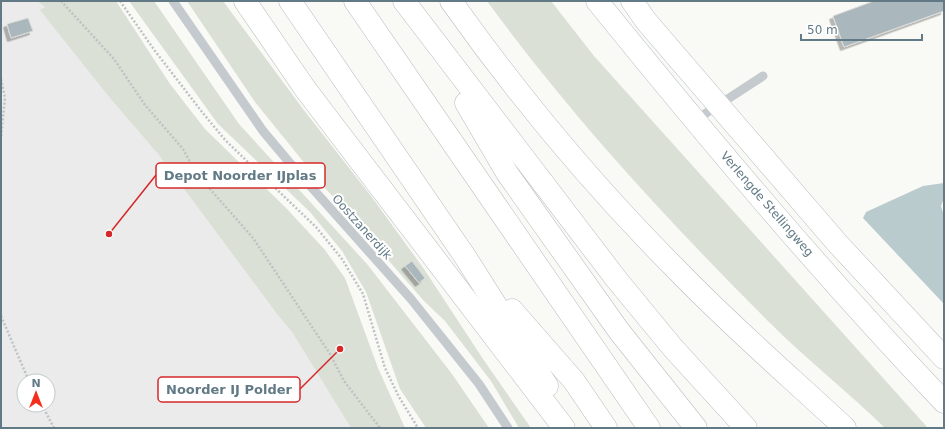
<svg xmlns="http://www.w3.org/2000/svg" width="945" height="429" viewBox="0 0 945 429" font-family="'DejaVu Sans',sans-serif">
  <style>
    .built { fill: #eaebea; fill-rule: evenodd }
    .green { fill: #dae0d5 }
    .water { fill: #bacbcd }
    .building { fill: #aab7bc; stroke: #dbdbd9; filter: url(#shadow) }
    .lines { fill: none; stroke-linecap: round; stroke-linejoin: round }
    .secondary-casing { stroke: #b6bec2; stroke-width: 23 }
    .highway-casing { stroke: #b7bdbf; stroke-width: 23 }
    .path { stroke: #bec2c4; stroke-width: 2.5; stroke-dasharray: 2 2; stroke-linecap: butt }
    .lane { stroke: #c4cacd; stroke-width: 9 }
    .secondary { stroke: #fff; stroke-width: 22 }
    .highway { stroke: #fff; stroke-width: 22 }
    .labels { text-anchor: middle; stroke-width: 4; stroke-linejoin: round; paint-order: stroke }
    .street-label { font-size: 12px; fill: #617a85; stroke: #fff }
    .leader { fill: none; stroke: #d62828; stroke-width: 1.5 }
    .callout-dot { fill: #d62828; stroke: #fff; stroke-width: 1.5 }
    .callout { fill: #fff; stroke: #d62828; stroke-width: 1.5 }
    .callout-label { font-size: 13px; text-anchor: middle; font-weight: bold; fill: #617a85 }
  </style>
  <defs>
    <filter id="shadow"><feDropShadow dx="-3.5" dy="3.5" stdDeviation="0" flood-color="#0004"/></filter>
  </defs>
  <rect width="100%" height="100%" fill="#f9f9f6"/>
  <path class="built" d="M1,1H39L45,7L41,10L109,97L158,154L277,314L292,332L351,428H1ZM24,381H48V405H24Z"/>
  <g class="green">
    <path d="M37,1H116L170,84L205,129L287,209L325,250L345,278L378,368L405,428H351L292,332L277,314L158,154L109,97L40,10L45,7Z"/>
    <path d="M129,1H154L239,124L367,264L452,374L489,428H426L400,389L366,292L342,251L310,212L218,124Z"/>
    <path d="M187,1H223L303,109L371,196L424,269L483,359L531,428H519L491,381L445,321L424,301L319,181L255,102Z"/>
    <path d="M487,1H551L594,56L928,428H885C847,391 806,359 769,322C668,221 571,116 487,1Z"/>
  </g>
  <path class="water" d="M944,183V198L941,206L944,216V304L863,218L866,212L923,186Z"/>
  <g class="building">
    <path d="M874,1H944V11L844,47L833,16Z"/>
    <path d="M28,18L33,31L11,38L7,24Z"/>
    <path d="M412,261L425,278L419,283L405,266Z"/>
  </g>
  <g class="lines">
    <defs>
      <g id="secondary">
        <path d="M597,1C708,138 822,274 944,402"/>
        <path d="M632,1L646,21L838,244L944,358"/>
      </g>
      <g id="highway">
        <path d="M245,1L306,90L564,428"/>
        <path d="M290,1L466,258L547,386"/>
        <path d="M355,1L649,428"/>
        <path d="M404,1L617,280L673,348L746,428"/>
        <path d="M451,1C519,97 595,188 678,271C731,326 789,376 845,428"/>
        <path d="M466,103L507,173L619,331L696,428"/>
        <path d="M512,310L574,381L606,428"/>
      </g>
    </defs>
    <use href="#secondary" class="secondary-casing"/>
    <use href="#highway" class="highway-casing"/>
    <g class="path">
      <path d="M61,1L114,59L145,105L183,149L196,173L253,238L330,354L344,381L380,428"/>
      <path d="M120,1L155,51L202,112L226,141L316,227L342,259L363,294L385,368L399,397L418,428"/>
      <path d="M1,79L5,98L1,137"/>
      <path d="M1,316L29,381"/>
      <path d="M42,405L54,428"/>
    </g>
    <g class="lane">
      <path d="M173,1L263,131L289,162L411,299L479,384L508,428"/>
      <path d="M694,121L763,76"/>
    </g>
    <use href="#secondary" class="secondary"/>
    <use href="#highway" class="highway"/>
  </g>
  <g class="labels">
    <g class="street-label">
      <text transform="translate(767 204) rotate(49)" y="4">Verlengde Stellingweg</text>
      <text transform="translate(362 227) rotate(48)" y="4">Oostzanerdijk</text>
    </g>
  </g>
  <path class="leader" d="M109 234L156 175M340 349L300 389"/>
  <g class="callout-dot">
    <circle cx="109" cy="234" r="4"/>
    <circle cx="340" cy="349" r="4"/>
  </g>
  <g class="callout">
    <rect x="156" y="163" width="169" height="25" rx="4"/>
    <rect x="158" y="377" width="142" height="25" rx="4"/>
  </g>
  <g class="callout-label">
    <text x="240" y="180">Depot Noorder IJplas</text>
    <text x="229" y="394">Noorder IJ Polder</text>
  </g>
  <rect width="945" height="429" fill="none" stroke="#617a85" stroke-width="4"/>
  <g transform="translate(36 393)"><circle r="19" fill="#ffffff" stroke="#c0cace"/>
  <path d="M0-3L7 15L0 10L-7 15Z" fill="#f42e1b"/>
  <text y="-6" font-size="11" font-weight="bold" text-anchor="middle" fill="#617a85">N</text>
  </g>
  <path d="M801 34v6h121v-6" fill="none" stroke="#617a85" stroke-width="2"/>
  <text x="807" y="34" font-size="12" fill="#617a85" stroke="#ffffff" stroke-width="3" paint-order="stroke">50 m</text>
</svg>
